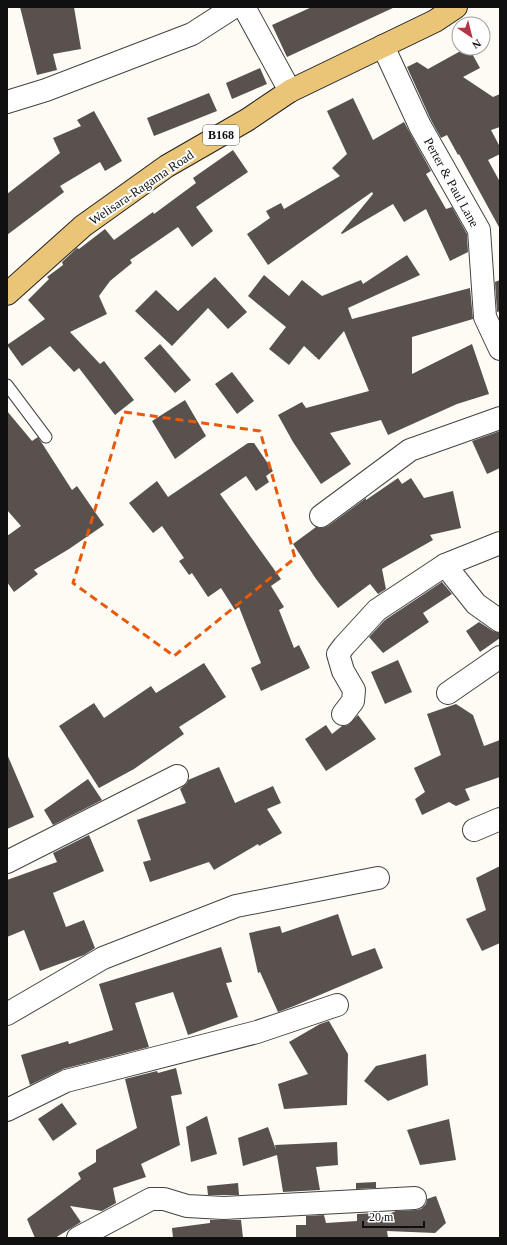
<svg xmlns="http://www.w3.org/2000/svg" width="507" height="1245" viewBox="0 0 507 1245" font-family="Georgia,serif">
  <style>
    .building { fill: #58514e }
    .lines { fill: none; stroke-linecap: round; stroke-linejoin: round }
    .lane-casing { stroke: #434343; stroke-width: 13 }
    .street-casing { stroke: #434343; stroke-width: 24 }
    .primary-casing { stroke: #212121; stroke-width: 24 }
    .lane { stroke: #fff; stroke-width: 11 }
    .street { stroke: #fff; stroke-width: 22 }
    .primary { stroke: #ebc577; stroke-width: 22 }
    .marked { fill: none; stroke: #e8590c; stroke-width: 3; stroke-dasharray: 8 5; stroke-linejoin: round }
    .labels { text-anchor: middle; stroke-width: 4; stroke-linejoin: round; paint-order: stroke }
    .shield { fill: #fff; stroke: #585858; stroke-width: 1 }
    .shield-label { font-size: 12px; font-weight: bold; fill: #101010 }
    .street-label { font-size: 13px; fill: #101010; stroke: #fff }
  </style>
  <rect width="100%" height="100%" fill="#fefbf5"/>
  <g class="building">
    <path d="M20,7H74L81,49L53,54L57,70L37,75Z"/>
    <path d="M312,7H395L287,57L272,25Z"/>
    <path d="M466,48H469L480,68L463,77L493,97L500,94V127L491,130L500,147V154L488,160L500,182V229L459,154L458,155L447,135L441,138L431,120L407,67L417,62L428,69Z"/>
    <path d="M260,68L267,84L232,99L226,83Z"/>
    <path d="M209,93L217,111L154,136L147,118Z"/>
    <path d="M353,98L373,140L404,122L431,171L426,174L446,209L452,207L467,234L468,252L450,261L426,209L404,222L393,204L342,234L341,233L373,194L372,192L268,265L247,234L270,218L266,211L281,203L284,209L340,176L332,168L347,154L327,111Z"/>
    <path d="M94,111L122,161L105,171L100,162L60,186L64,192L7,235V194L60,153L53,138L81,126L77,120Z"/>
    <path d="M233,150L248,172L196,207L213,231L192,247L178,227L130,260L132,263L110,281L99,296L107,314L70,332L100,364L104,361L134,400L115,415L79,368L74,372L50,346L22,366L7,345L45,319L28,300L49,279L47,277L63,265L62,262L77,248L79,249L105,229L114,240L153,212L154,214L196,183L193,178Z"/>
    <path d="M407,255L420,275L348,308L352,319L470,288L473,319L412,337V374L472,344L489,394L457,404L388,435L381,420L330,433L351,464L321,484L293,442L278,415L302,402L306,408L369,391L344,331L319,360L304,346L289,365L269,349L286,327L248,296L264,275L289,296L302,280L322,296L361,280L363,284Z"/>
    <path d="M215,277L247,312L228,329L208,308L172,346L135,311L156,290L178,311Z"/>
    <path d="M500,280V311L497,312L495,282Z"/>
    <path d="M160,344L191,380L175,393L144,358Z"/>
    <path d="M232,372L254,401L237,414L215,384Z"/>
    <path d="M185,400L206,436L175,459L152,421Z"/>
    <path d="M7,411L32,441L38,437L72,490L77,486L104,525L69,549L34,570L38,574L14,592L7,582V536L21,526L7,510Z"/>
    <path d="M500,431V468L487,474L472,441Z"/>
    <path d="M248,443H254L273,471L266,476L269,482L256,491L246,476L220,494L281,579L271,586L284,607L279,610L294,648L299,645L310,668L261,691L251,668L261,663L239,607L235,610L221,588L208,597L192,573L189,575L179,561L184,558L162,526L153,533L129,503L157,481L168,497Z"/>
    <path d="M398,478L402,484L411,478L424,498L453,491L461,528L430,535L433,540L382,569L386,589L378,594L370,584L338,608L316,579L293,544L316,527L322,528L328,526L366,498V500Z"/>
    <path d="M442,582L452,594L423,613L429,622L383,653L369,637L385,620Z"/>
    <path d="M479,622L493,631L500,633V638L480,652L466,631Z"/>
    <path d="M398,660L412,692L385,704L371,672Z"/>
    <path d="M204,663L226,697L179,727L184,734L134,769L99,788L59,726L94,703L104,718L151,686L156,693Z"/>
    <path d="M456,704L473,715L484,746L500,740V777L465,789L470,800L456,806L449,802L422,815L415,799L425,792L414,768L441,755L427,714Z"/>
    <path d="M358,715L376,739L326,771L305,739L326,725L332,734L342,726L348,725Z"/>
    <path d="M7,754L34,817L7,829Z"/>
    <path d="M219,767L235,803L273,786L281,803L267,809L282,833L259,846L258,844L214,870L209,862L150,882L143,862L151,860L137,820L186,803L180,789L187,783L188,780Z"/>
    <path d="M88,779L102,800L53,825L44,810Z"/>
    <path d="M89,835L104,871L53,893L66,927L84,920L95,948L84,955L40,971L24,930L7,937V880L57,862L53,853Z"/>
    <path d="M500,866V943L482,951L466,919L486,910L476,878Z"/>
    <path d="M338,914L352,956L375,948L383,968L294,1006L278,1012L260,972L258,973L249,933L280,926L282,933Z"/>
    <path d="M221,947L232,982L226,983L238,1017L188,1035L173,992L135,1003L149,1047L63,1069L30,1085L21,1055L68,1041L69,1044L113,1030L99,984Z"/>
    <path d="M329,1021L348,1054L347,1105L284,1109L278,1084L308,1074L289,1042L320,1024Z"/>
    <path d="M426,1054L428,1085L388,1101L364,1081L376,1066Z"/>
    <path d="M176,1068L182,1094L171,1096L180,1145L141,1164L146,1177L113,1188L116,1203L102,1211L70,1206L81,1222L55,1238H35L27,1219L81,1179L78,1173L96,1162V1150L137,1128L125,1079L157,1071L158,1073Z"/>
    <path d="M62,1103L77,1124L53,1141L38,1119Z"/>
    <path d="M207,1116L217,1154L191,1162L186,1127Z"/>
    <path d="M449,1119L456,1160L420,1165L407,1130Z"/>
    <path d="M268,1127L276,1150L275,1145L337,1142L338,1165L316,1167L320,1190L283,1192L277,1155L243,1166L238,1138Z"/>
    <path d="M376,1182V1188L356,1189V1183Z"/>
    <path d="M238,1183L239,1195H208L207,1186Z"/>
    <path d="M436,1196L446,1223L435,1233L387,1231L388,1238H296V1225H306V1216L324,1215L326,1223L357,1221V1214L377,1213V1219L396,1211L416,1210L421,1209L426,1204L427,1199Z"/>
    <path d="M210,1220H241L243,1238H173L172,1228L210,1223Z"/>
  </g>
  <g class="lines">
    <defs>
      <path id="lane" d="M7,385L46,437"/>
      <g id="street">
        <path d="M244,7L290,91"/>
        <path d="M383,46L420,126L479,230L485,317L500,349"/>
        <path d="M7,102L46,90L192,34L234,7"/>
        <path d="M321,516L410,450L500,418"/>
        <path d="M445,565L476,604L500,621"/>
        <path d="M448,693L500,657"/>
        <path d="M343,714L353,701L354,690L343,671L338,654L344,646L377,610L445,565L500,543"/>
        <path d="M474,830L500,819"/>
        <path d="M7,862L177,776"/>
        <path d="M7,1014L103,958L236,906L378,878"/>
        <path d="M7,1110L66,1081L257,1032L337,1005"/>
        <path d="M78,1238L151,1199H164L187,1206L224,1208L415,1198"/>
      </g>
      <path id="primary" d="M7,294L83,226L167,166L247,120L290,91L435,21L456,7"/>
    </defs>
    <use href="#lane" class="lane-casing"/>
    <use href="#street" class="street-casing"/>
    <use href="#primary" class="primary-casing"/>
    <use href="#lane" class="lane"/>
    <use href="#street" class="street"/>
    <use href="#primary" class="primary"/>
  </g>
  <path class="marked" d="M124,412L260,431L295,558L174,656L73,583Z"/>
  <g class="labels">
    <rect class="shield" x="203" y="125" width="36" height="20" rx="3"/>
    <g class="shield-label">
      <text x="221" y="139">B168</text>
    </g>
    <g class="street-label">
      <text transform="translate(452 182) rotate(61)" y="5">Perter &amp; Paul Lane</text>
      <text transform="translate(141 187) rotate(-34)" y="5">Welisara-Ragama Road</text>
    </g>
  </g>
  <rect width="507" height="1245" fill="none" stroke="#101010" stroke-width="16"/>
  <g transform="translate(471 36) rotate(145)"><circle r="19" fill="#ffffff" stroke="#9f9f9f"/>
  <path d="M0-3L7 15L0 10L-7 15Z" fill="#b43546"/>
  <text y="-6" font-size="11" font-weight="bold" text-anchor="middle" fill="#101010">N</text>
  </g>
  <path d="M363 1221v6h61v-6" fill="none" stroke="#101010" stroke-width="2"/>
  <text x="369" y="1221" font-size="12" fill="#101010" stroke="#ffffff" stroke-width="3" paint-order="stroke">20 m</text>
</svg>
